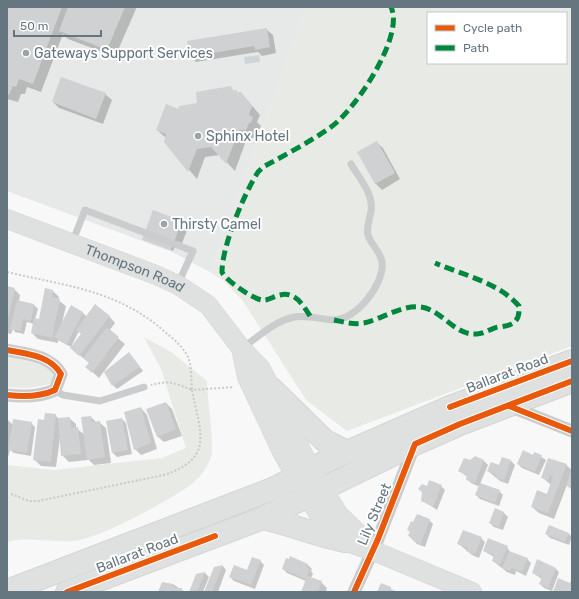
<svg xmlns="http://www.w3.org/2000/svg" width="579" height="599" viewBox="0 0 579 599" font-family="Rubik,sans-serif">
  <style>
    .built { fill: #e7e8e8 }
    .green { fill: #e7eae5; fill-rule: evenodd }
    .water { fill: #cdd5d8 }
    .shadow { fill: #0003 }
    .building { fill: #cfd1d2 }
    .lines { fill: none; stroke-linecap: round; stroke-linejoin: round }
    .secondary-casing { stroke: #d4d5d6; stroke-width: 20 }
    .trunk-casing { stroke: #d4d5d5; stroke-width: 24 }
    .path { stroke: #c8cacb; stroke-width: 2; stroke-dasharray: 2 2; stroke-linecap: butt }
    .service { stroke: #cbcccd; stroke-width: 7 }
    .minor { stroke: #cbcccd; stroke-width: 13 }
    .secondary { stroke: #dfe0e0; stroke-width: 19 }
    .trunk { stroke: #dfe0e0; stroke-width: 22 }
    .quiet { stroke: #00873e; stroke-width: 5; stroke-dasharray: 10 5; stroke-linecap: butt }
    .cycleway-casing { stroke: #fff; stroke-width: 8 }
    .cycleway { stroke: #e8590c; stroke-width: 6 }
    .poi-dot { fill: #99a4aa; stroke: #fff; stroke-width: 1.5 }
    .labels { text-anchor: middle; stroke-width: 4; stroke-linejoin: round; paint-order: stroke }
    .poi-label { font-size: 14px; fill: #667680; stroke: #fff; text-anchor: start }
    .street-label { font-size: 14px; fill: #667680; stroke: #fff }
  </style>
  <rect width="100%" height="100%" fill="#f8f8f8"/>
  <path class="built" d="M7,7H307L210,272L172,252L7,191Z"/>
  <g class="green">
    <path d="M307,7H572V346L347,431L306,400L243,301L223,280L210,272ZM428,13H566V63H428Z"/>
    <path d="M144,337L171,352L207,381C207,397 215,447 211,457C207,468 199,479 189,486C166,502 101,538 74,541C52,543 28,536 7,542V465L54,470L162,458L186,448L161,369Z"/>
    <path d="M7,356L45,366L52,370L54,378L50,384L29,388L7,387Z"/>
  </g>
  <path class="water" d="M259,55L260,62L245,64L244,57Z"/>
  <g class="shadow">
    <path d="M7,7H135L136,9L115,57L68,39L63,34L41,92L27,87L25,94H21L18,102L7,99Z"/>
    <path d="M266,29L273,35L276,53L262,56L258,52L196,62L190,56Z"/>
    <path d="M230,87L234,91L241,93L260,115L257,122L261,126L254,138H247L235,171L220,155L205,157L197,179L165,142L166,138L157,130L179,110L198,104Z"/>
    <path d="M105,94L112,100L103,124L59,108L53,102Z"/>
    <path d="M376,142L383,148L400,179L382,190L375,183Z"/>
    <path d="M181,222L188,228L182,243L177,241L173,251L143,239Z"/>
    <path d="M7,287L14,289L20,295L19,301L34,305L38,309L35,319L40,320L53,291L59,297L58,300L66,306L62,323L82,312L87,317L109,316L115,323L109,331L125,344L99,378L87,367L90,363L78,354L82,334L79,331L71,347L58,340V343L38,339L32,333L34,324L27,322L24,334L15,332L13,329L11,334L7,333Z"/>
    <path d="M133,358L143,371L117,389L113,385Z"/>
    <path d="M166,403L172,409L182,436L164,442L157,436Z"/>
    <path d="M141,408L147,415L157,449L141,455L135,449Z"/>
    <path d="M55,415L59,419L69,418L76,424V428L85,435L91,417L96,422H99L106,428L111,463L94,465L87,458V460L69,462L62,455L60,438L56,467L41,466L34,459L45,421Z"/>
    <path d="M7,419L13,425L31,423L35,427L31,456L14,453L10,450L7,461Z"/>
    <path d="M122,419L126,423L132,454L117,457L113,453L107,422Z"/>
    <path d="M535,453L546,460L539,475L522,468L518,464L533,456Z"/>
    <path d="M475,457L484,461L488,465L480,484L499,491L503,495L499,506L480,499L476,495L480,487L471,483L467,479L468,477L459,471Z"/>
    <path d="M503,458L511,461L515,465L508,484L500,481L488,471L500,466Z"/>
    <path d="M566,465L572,470V490L567,485L554,519L539,513L532,507L547,495L551,485L542,477Z"/>
    <path d="M441,486L445,490L437,510L422,500L427,487Z"/>
    <path d="M495,510L504,513L508,517L503,530L494,527L490,523Z"/>
    <path d="M429,520L433,524L425,547L417,544L409,536L410,532L408,530Z"/>
    <path d="M568,533L572,537L569,545L550,538L546,534Z"/>
    <path d="M481,538L485,542L479,558L472,555L459,544Z"/>
    <path d="M507,547L510,552L527,559L531,563L526,576L516,571L515,575L507,572L493,561L494,557L484,551Z"/>
    <path d="M260,561L264,565L255,589L234,581L230,577L248,571Z"/>
    <path d="M308,565L312,569L311,571L313,574L311,578L321,582L327,588L326,592H302L306,581L287,573L283,569Z"/>
    <path d="M223,566L226,570L218,592H205L215,568Z"/>
    <path d="M555,568L559,572L552,591L544,588L540,584L542,579L533,573Z"/>
    <path d="M205,573L209,577L203,592H190L197,574Z"/>
    <path d="M173,584L185,592H159Z"/>
  </g>
  <g class="building">
    <path d="M7,7H62L33,84L19,79L16,87L13,86L9,95L7,94Z"/>
    <path d="M68,7H125L107,50L59,31Z"/>
    <path d="M267,28L270,47L255,50L254,46L189,57L187,41Z"/>
    <path d="M61,77L106,93L96,119L52,102Z"/>
    <path d="M231,86L232,90H237V92H241L252,106L249,115L253,117L251,123H249L246,130H239L226,164L211,147L197,149L188,172L164,142L166,134L156,130L166,104L178,109L179,106L197,103L196,92Z"/>
    <path d="M377,141L395,173L375,184L357,152Z"/>
    <path d="M153,210L182,221L171,250L142,240Z"/>
    <path d="M7,286L15,288L8,319H7Z"/>
    <path d="M45,288L53,290L52,297L60,299L52,338L31,333L34,318L39,319Z"/>
    <path d="M17,300L34,304L31,321L23,319L21,331L10,329Z"/>
    <path d="M95,304L110,316L79,356L70,348L81,334L76,330Z"/>
    <path d="M71,305L83,312L67,344L54,337Z"/>
    <path d="M107,327L119,337L92,373L85,367L89,363L83,358Z"/>
    <path d="M129,352L140,367L112,386L104,372Z"/>
    <path d="M166,402L176,429L157,437L146,409Z"/>
    <path d="M141,407L151,443L134,450L124,412Z"/>
    <path d="M45,413L56,414L51,462L33,460L38,419L44,420Z"/>
    <path d="M91,416L92,422L100,421L105,457L87,460L81,417Z"/>
    <path d="M70,417L71,428L78,427L81,454L61,456L58,418Z"/>
    <path d="M122,418L128,450L112,453L106,421Z"/>
    <path d="M13,419L32,422L27,453L8,450Z"/>
    <path d="M523,450L533,455L534,452L542,455L535,472L517,464Z"/>
    <path d="M475,456L484,460L475,483L466,480L467,475L458,471L464,458L470,460Z"/>
    <path d="M502,457L511,460L504,481L495,477L496,475L487,471L491,462L499,465Z"/>
    <path d="M548,458L567,464L548,513L531,507L537,490L547,494L553,476L550,475L548,480L541,478Z"/>
    <path d="M572,468V488L566,486Z"/>
    <path d="M429,480L442,485L433,507L421,501L422,492L418,489L422,484L427,486Z"/>
    <path d="M480,483L500,490L495,503L475,495Z"/>
    <path d="M495,508L504,512L499,527L489,523Z"/>
    <path d="M417,514L430,519L421,544L412,540L413,538L408,536L410,531L407,530L411,521L413,522Z"/>
    <path d="M549,525L569,533L565,542L545,534Z"/>
    <path d="M463,530L482,537L475,554L466,551L468,548L457,544Z"/>
    <path d="M488,538L508,546L500,565L492,561L494,555L483,551Z"/>
    <path d="M509,551L528,558L522,572L512,568L510,571L502,568Z"/>
    <path d="M290,556L308,564L307,568L310,569L307,576L322,581L318,592H301L306,579L282,569L286,558L289,559Z"/>
    <path d="M252,557L261,560L251,585L229,577L234,565L247,570Z"/>
    <path d="M537,559L556,568L548,588L539,584L542,577L532,573Z"/>
    <path d="M223,565L212,592H204L214,567Z"/>
    <path d="M205,572L197,592H189L196,574Z"/>
    <path d="M572,577V592H553L558,578L570,583Z"/>
    <path d="M162,582L173,584L172,586L176,588H182L181,592H158Z"/>
    <path d="M381,583L391,587V589L398,592H377Z"/>
  </g>
  <g class="lines">
    <defs>
      <g id="secondary">
        <path id="s1" d="M7,219L156,275L178,285L208,305L241,348L261,369L311,470L322,488L339,515L363,538L372,551"/>
        <path d="M241,348L247,377L283,454L318,513L331,531L345,541L381,554L472,592"/>
      </g>
      <g id="trunk">
        <path d="M272,389L325,441L347,452"/>
        <path d="M263,518C291,524 317,536 345,541"/>
        <path d="M7,591L275,488L329,460L450,407L572,361"/>
        <path d="M67,592L263,518L415,444L460,424L572,381"/>
      </g>
    </defs>
    <use href="#secondary" class="secondary-casing"/>
    <use href="#trunk" class="trunk-casing"/>
    <g class="path">
      <path d="M7,272C66,286 118,290 165,332C174,339 183,347 188,357C192,366 191,380 192,390C175,383 169,380 151,385"/>
      <path d="M11,494L29,501H38L164,475C215,458 200,433 192,390L234,387"/>
    </g>
    <g class="service">
      <path d="M72,243L85,210L193,251L178,284"/>
      <path d="M242,348C258,337 275,321 294,317C308,315 320,319 333,320C356,321 385,283 382,262C381,252 371,245 368,235C366,227 370,219 371,211C374,194 359,178 351,164"/>
      <path d="M55,390L63,395L100,401L144,387"/>
    </g>
    <g class="minor">
      <path d="M7,350C26,354 50,355 61,374L55,390C40,397 23,397 7,395"/>
      <path d="M509,406L572,431"/>
      <path d="M354,592L378,539L415,444"/>
    </g>
    <use href="#secondary" class="secondary"/>
    <use href="#trunk" class="trunk"/>
    <g class="quiet">
      <path d="M310,316C303,305 295,291 280,295C274,296 268,301 262,300C253,299 225,280 222,272C222,246 244,194 258,172L263,167C285,155 310,142 331,127C355,110 405,36 391,7"/>
      <path d="M334,320C344,322 353,325 364,323C382,319 401,305 420,307C442,309 454,336 477,334C485,334 492,327 500,327C514,325 520,321 519,306C498,282 463,275 435,263"/>
    </g>
    <defs>
      <g id="cycleway">
        <path d="M7,350C26,354 50,355 61,374L55,390C40,397 23,397 7,395"/>
        <path d="M509,406L572,431"/>
        <path d="M450,407L572,361"/>
        <path d="M67,592L215,536"/>
        <path d="M354,592L378,539L415,444L460,424L572,381"/>
      </g>
    </defs>
    <use href="#cycleway" class="cycleway-casing"/>
    <use href="#cycleway" class="cycleway"/>
  </g>
  <g class="poi-dot">
    <circle cx="26" cy="53" r="4"/>
    <circle cx="198" cy="136" r="4"/>
    <circle cx="164" cy="224" r="4"/>
  </g>
  <g class="labels">
    <g class="poi-label">
      <text x="34" y="58">Gateways Support Services</text>
      <text x="206" y="141">Sphinx Hotel</text>
      <text x="172" y="229">Thirsty Camel</text>
    </g>
    <g class="street-label">
      <text dy="5" stroke="none"><textPath href="#s1" startOffset="137">Thompson Road</textPath></text>
      <text transform="translate(507 373) rotate(-21)" y="5">Ballarat Road</text>
      <text transform="translate(374 514) rotate(-67)" y="5">Lily Street</text>
      <text transform="translate(137 553) rotate(-21)" y="5">Ballarat Road</text>
    </g>
  </g>
  <rect width="579" height="599" fill="none" stroke="#667680" stroke-width="16"/>
  <rect x="427" y="12" width="140" height="52" fill="#ffffff" stroke="#c2c8cc"/>
  <rect x="435" y="25" width="20" height="6" fill="#e8590c" stroke="#c2c8cc"/>
  <text x="463" y="32" font-size="12" fill="#667680">Cycle path</text>
  <rect x="435" y="45" width="20" height="6" fill="#00873e" stroke="#c2c8cc"/>
  <text x="463" y="52" font-size="12" fill="#667680">Path</text>
  <path d="M14 30v6h87v-6" fill="none" stroke="#667680" stroke-width="2"/>
  <text x="20" y="30" font-size="12" fill="#667680" stroke="#ffffff" stroke-width="3" paint-order="stroke">50 m</text>
</svg>
